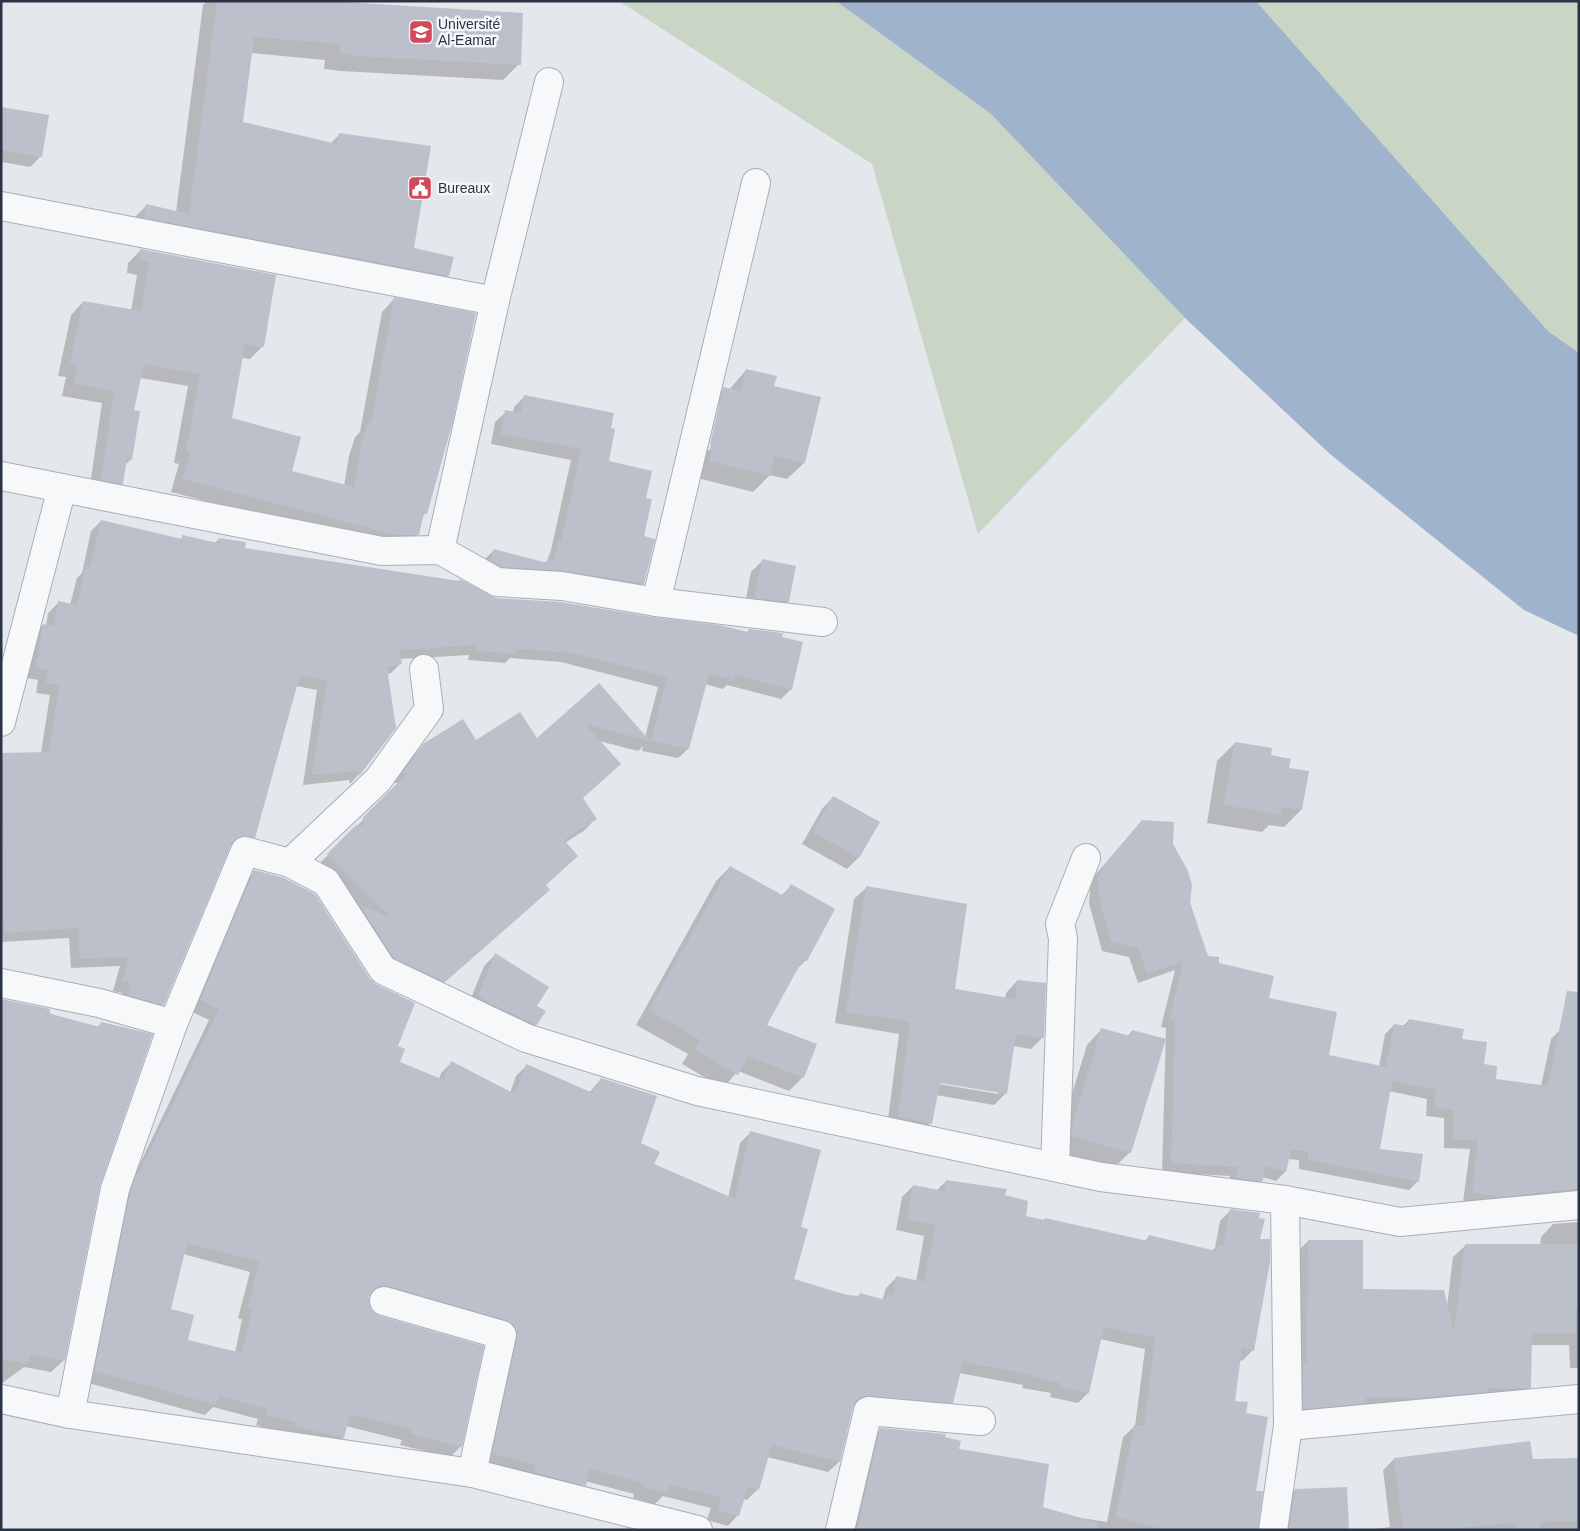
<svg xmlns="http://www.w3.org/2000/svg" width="1580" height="1531" viewBox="0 0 1580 1531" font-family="Helvetica,sans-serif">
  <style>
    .green { fill: #c9d6c5 }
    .water { fill: #9fb4cc }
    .shadow { fill: #0003; fill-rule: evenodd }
    .building { fill: #bbc0ca; fill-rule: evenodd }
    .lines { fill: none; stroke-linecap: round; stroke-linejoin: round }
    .minor-casing { stroke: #a9aeb7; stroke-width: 30 }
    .minor { stroke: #f7f8fa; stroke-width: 28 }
    .labels { text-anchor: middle; stroke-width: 5; stroke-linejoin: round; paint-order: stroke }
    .poi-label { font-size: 14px; fill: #2b3445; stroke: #f4f6f9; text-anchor: start }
  </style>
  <rect width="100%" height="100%" fill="#e4e7ec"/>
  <g class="green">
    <path d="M619,1H836L991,114L1185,318L978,534L872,164Z"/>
    <path d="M1256,1H1579V353L1548,331Z"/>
  </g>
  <path class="water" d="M836,1H1256L1548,331L1579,353V636L1524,610L1330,454L1185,318L991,114Z"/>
  <g class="shadow">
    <path d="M207,1H326L519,64L503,80L341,71L324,69L325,60L250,53L241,123L331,143L340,134L413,249L448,276L432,292L130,222L146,206L176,212L203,5Z"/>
    <path d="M1,108L41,156L30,167L2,162L1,165Z"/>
    <path d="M141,250L263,346L250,359L242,358L231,419L290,472L344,486L349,456L355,437L360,432L382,312L394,299L426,513L422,517L418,534L405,547H383L171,492L179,464L174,463L188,386L140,378L133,411L131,459L125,465L122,484L110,496L89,492L102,403L62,396L66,377L58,376L71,315L83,302L131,311L137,275L127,273L128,263Z"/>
    <path d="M746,370L773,387L804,463L787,479L770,475L753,492L693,477L707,405L724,389L729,390ZM718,406H720L710,450H707Z"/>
    <path d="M525,396L610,429L608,462L645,499L643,584L632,594L490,577L483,561L494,550L544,563L547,561L551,550L571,460L491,444L495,422L506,412L513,413L514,407Z"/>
    <path d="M101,521L180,540L183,537L215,543L219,539L243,549L496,599L746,633L749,630L781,638L791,689L781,699L727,685L723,689L705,684L688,749L678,758L642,751L643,746L638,751L599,741L582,798L595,819L585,830L565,843L537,901L433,992L383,969L350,917L359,908L317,866L400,783H393L413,756L424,745L537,740L599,685L645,737L658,687L561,662L510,658L505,663L468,660L469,655L400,659L401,663L391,673L386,674L395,728L358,775L350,784L349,780L303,785L317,690L296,686L254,837L244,847L230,845L163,1004L153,1014L119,1005L122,993L113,991L120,966L71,968L69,938L1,942V755L41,753L50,695L36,693L38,680L27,678L33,635L43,625L46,626L48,613L58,603L70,605L77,578L82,573L91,531Z"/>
    <path d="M762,561L788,602L776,613L744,609L751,572Z"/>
    <path d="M1235,743L1270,756L1288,769L1301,810L1284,827L1269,825L1262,832L1207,823L1217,761Z"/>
    <path d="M833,797L878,823L858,858L847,869L802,844L822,809Z"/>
    <path d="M1142,821L1172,845L1207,957L1268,999L1328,1056L1379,1067L1385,1034L1394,1025L1402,1027L1409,1020L1460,1040L1494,1080L1541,1086L1551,1039L1560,1030L1579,1169V1196L1491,1205L1463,1202L1470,1149L1444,1148V1118L1426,1116L1427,1099L1389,1091L1378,1150L1418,1181L1409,1190L1299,1169V1160L1288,1159L1285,1172L1276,1181L1262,1177V1181L1252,1190L1228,1187L1230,1176L1162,1172L1166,1028L1161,1027L1175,970L1138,983L1129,957L1102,951L1089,903L1090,889L1095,875Z"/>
    <path d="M730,867L781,896L791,886L806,960L795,971L765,1025L803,1077L789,1091L738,1071L723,1088L682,1064L688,1054L636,1025L716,881Z"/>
    <path d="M255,871L369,980L396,1047L398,1062L439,1079L441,1073L452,1062L510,1093L516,1076L527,1065L589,1093L601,1079L653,1165L728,1198L740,1143L751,1132L800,1228L793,1280L847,1296L857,1297L860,1294L882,1301L886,1288L896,1278L916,1282L924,1236L896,1230L902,1197L913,1186L936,1191L946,1181L1004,1196L1025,1217L1145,1241L1149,1236L1212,1251L1215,1248L1220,1221L1231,1210L1259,1240L1253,1350L1242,1361L1239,1360L1233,1402L1245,1414L1254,1492L1252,1530H850L870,1440L881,1429L944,1438L1041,1508L1069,1516L1107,1522L1123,1437L1135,1426L1145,1349L1100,1339L1088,1393L1078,1403L1050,1397L1051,1393L1022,1388L1023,1385L959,1373L951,1402L941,1413L852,1406L839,1462L828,1472L767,1457L758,1489L747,1500L743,1499L738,1515L728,1526L707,1520L711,1508L663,1496L655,1504L633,1498L634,1494L585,1481L574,1495L482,1465L507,1350L377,1296H368V1305L461,1446L450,1457L400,1445L402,1440L346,1426L343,1438L332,1448L256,1425L258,1419L213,1407L205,1415L85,1382L120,1205L209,1020L190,1011L244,882ZM183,1254L250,1272L238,1318L242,1319L235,1353L187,1341L170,1310Z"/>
    <path d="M866,888L953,990L1005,999L1006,993L1017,981L1043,1037L1031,1049L1013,1046L1006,1093L994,1105L936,1095L930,1123L919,1135L887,1127L899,1034L835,1023L854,899ZM934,1081L998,1091V1094L933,1083Z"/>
    <path d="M496,954L535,1006L536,1024L525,1036L467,1008L484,966Z"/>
    <path d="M1,1000L97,1027L101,1024L98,1186L64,1360L51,1372L24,1367L1,1384Z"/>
    <path d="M1102,1029L1127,1037L1132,1031L1130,1152L1114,1168L1057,1152V1143L1087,1045Z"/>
    <path d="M1579,1222V1368H1570L1569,1345H1530V1387L1518,1399L1292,1420L1296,1253L1308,1241L1362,1290L1447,1307L1453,1257L1466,1245L1540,1247L1541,1237L1553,1224Z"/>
    <path d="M1394,1459H1579V1530H1367L1390,1527L1383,1470Z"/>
    <path d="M1295,1490L1347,1530H1280L1284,1502Z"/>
  </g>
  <g class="building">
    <path d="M217,1H328L523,13L521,65L357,56L340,53V44L254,37L243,122L337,144L339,133L431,146L414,248L454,257L449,276L144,218L146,204L189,214Z"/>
    <path d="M1,107L49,115L42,157L1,150Z"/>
    <path d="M140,249L276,275L264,347L245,344L232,418L301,437L292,471L354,487L361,443L368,423H371L394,297L476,313L453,421L427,514L424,513L419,535H396L183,479L190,451H186L200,374L144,364L134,410L140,411L132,460L127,459L123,484L101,480L114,391L74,384L78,365L70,363L83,301L141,311L149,262L139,261Z"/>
    <path d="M746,369L777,376L774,386L821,397L805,463L775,456L770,476L709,461L712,445L710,444L723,387L741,391Z"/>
    <path d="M524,395L614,413L611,428L615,429L609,461L652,471L646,498L652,499L644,536L655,539L644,584L565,571L502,567L491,561L494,549L547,563L548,559L554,560L559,541L561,542L581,449L501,434L505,410L521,413Z"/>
    <path d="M101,520L182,539V535L218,543L219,538L246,542L245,548L459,581L460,579L496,598L560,602L653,617L719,625L748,632L749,629L783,633L782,637L803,642L792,690L735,675L734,680L709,674L689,749L651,741L667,677L572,653L517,649L516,654L477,651L478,645L399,650L402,664L387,667L396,728L359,776V771L312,775L327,681L300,675L255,838L241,836L231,845L164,1005L128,995L131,983L122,981L129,957L80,959L78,928L6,933L3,916L1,843H4L2,753L49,752L59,685L46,683L47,670L36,668L43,624L54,626L58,601L77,605L86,566L90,567Z"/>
    <path d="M762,559L796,566L789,602L754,598Z"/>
    <path d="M599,683L650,741L585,724L621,764L583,798L597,819L564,840L578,856L546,885L550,890L445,982L394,958L360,905L390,917L327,854L356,825L364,826L363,817L408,773H402L423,744L463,719L476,740L520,712L537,738Z"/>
    <path d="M1235,742L1272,748L1271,755L1291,759L1289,768L1309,771L1302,810L1282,807L1281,815L1223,805Z"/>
    <path d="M833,796L880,822L859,858L813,832Z"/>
    <path d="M1142,820L1174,822L1173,844L1188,871L1192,885L1190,903L1208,956L1219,957V963L1274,976L1269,998L1337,1012L1329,1055L1386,1067L1394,1024L1407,1026L1409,1019L1464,1029L1462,1039L1487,1042L1484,1064L1497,1066L1496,1079L1548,1086L1567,991L1579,992V1188L1501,1197L1472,1193L1478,1140H1453V1110L1434,1107L1436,1090L1392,1081L1380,1149L1423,1154L1419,1182L1308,1160V1151L1291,1150L1286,1172L1264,1166L1263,1181L1236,1178L1238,1167L1171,1163L1175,1019L1170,1018L1183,962L1147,974L1138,948L1111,942L1098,894V878L1104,865Z"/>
    <path d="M730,866L784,896L791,884L835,909L807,961L803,959L767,1025L817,1044L804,1078L748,1056L738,1075L695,1050L700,1040L649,1010Z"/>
    <path d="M254,870L284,878L315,894L370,979L376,984L415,1003L398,1046L405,1049L400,1062L444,1080L451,1061L515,1094L526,1064L593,1093L601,1078L657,1096L641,1143L660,1152L654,1164L735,1199L750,1131L821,1150L801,1227L808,1229L794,1279L847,1295L859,1296L860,1293L886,1300L887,1294L893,1295L896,1276L924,1282L935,1228L934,1225L906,1220L913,1185L944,1191L946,1180L1007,1189L1005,1195L1028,1201L1026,1216L1044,1220L1045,1218L1148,1241L1149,1235L1216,1251L1217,1244L1223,1245L1230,1209L1260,1213L1259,1218L1265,1219L1260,1239H1270V1262L1254,1351L1242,1348L1235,1401L1248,1402L1246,1413L1268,1417L1256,1491H1263L1258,1530H1166L1116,1517L1134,1425L1144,1426L1155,1338L1104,1327L1089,1393L1060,1387V1383L1032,1377V1375L963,1362L953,1403L863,1396L856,1401L853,1407L840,1462L772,1445L759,1490L748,1487L739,1516L717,1510L721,1497L669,1485L667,1494L643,1487L644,1483L590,1469L586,1486L534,1472L536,1465L492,1454L517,1338V1331L513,1324L506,1320L388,1286H380L374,1289L369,1296V1304L373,1312L380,1316L484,1346L462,1447L410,1434L411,1429L350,1414L344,1438L294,1426L295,1422L266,1415L267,1409L219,1396L216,1405L94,1371L130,1193L137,1173H139L219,1009L200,1000ZM187,1243L259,1262L248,1308L252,1309L242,1353L188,1340L194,1315L171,1309Z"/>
    <path d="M866,886L967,904L955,989L1015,999L1017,980L1046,983L1044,1038L1016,1034L1007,1094L940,1083L932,1124L898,1116L910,1022L846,1012Z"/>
    <path d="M495,953L549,987L537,1006L546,1011L537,1025L491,1004L478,996Z"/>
    <path d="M1,999L50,1009V1014L100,1027L101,1022L153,1034L100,1186L65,1361L30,1354L28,1364L1,1359Z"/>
    <path d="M1101,1028L1130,1036L1132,1030L1166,1039L1131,1153L1072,1137V1127Z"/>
    <path d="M1308,1240H1363V1289L1444,1290L1454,1332L1465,1244H1579V1308H1576V1333L1532,1334L1531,1388H1488V1392L1417,1398L1366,1397V1403L1303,1409V1362H1307Z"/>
    <path d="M880,1428L946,1434L945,1437L961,1441L959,1449L1049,1464L1043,1507L1098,1523L1097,1530H857Z"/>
    <path d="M1530,1441L1533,1459L1579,1458V1521L1540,1522L1541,1530H1516L1515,1523L1435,1530H1403L1394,1458Z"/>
    <path d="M1347,1487L1349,1530H1289L1295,1489Z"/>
  </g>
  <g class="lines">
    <defs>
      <g id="minor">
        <path d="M1,206L495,301"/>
        <path d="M1,476L382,551L440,550L497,582L562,586L656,602L823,622"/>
        <path d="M440,550L495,301L549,82"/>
        <path d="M656,602L756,183"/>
        <path d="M1,722L62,488"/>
        <path d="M290,863L378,780L429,709L424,669"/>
        <path d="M1,983L99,1003L173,1024"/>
        <path d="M1055,1167L1063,938L1060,924L1086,858"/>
        <path d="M384,1301L502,1335L472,1473"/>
        <path d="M1,1399L70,1414L472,1473L698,1530"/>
        <path d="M70,1414L115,1189L173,1024L245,851L290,863L326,882L383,970L526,1038L697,1091L1101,1177L1285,1200L1400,1222L1579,1205"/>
        <path d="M1288,1426L1579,1399"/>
        <path d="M840,1530L868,1411L981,1421"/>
        <path d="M1273,1530L1288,1426L1285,1200"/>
      </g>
    </defs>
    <use href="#minor" class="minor-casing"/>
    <use href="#minor" class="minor"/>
  </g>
  <defs>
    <symbol id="university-square" viewBox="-11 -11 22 22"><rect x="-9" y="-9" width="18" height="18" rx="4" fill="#d1495b" stroke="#f4f6f9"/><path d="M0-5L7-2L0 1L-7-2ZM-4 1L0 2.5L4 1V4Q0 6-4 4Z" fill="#fff"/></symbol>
    <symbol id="civic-square" viewBox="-11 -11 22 22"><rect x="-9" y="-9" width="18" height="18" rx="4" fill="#d1495b" stroke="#f4f6f9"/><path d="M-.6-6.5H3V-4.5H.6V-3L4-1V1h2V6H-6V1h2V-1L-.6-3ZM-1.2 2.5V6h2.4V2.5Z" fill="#fff"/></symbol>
  </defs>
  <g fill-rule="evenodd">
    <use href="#university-square" x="407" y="18" width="28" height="28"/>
    <use href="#civic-square" x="406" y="174" width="28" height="28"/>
  </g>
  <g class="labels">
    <g class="poi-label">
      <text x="438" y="29">Université<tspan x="438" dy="16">Al-Eamar</tspan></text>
      <text x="438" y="193">Bureaux</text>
    </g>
  </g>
  <rect width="1580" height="1531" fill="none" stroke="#2b3445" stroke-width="5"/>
</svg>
